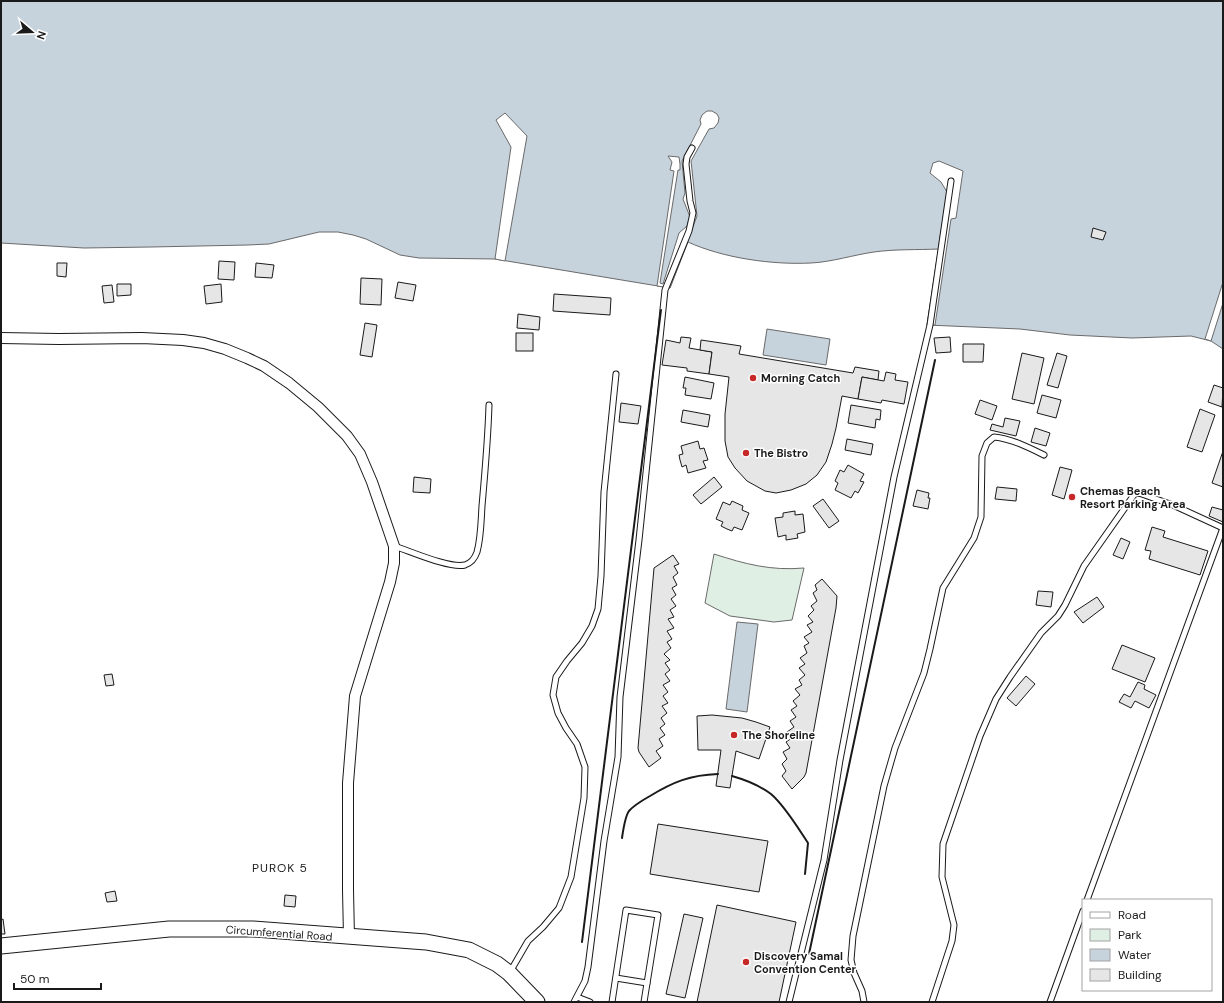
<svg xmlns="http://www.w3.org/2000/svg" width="1224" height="1003" viewBox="0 0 1224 1003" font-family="'DM Sans',sans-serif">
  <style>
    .green { fill: #e0efe3; stroke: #6a6a6a }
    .water { fill: #c6d2dc; stroke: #6a6a6a }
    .pier { fill: #fff; stroke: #6a6a6a }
    .building { fill: #e6e6e6; stroke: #1a1a1a }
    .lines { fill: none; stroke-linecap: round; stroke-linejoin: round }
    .lane-casing { stroke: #1a1a1a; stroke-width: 7 }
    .street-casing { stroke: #1a1a1a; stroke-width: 12 }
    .secondary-casing { stroke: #1a1a1a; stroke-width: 17 }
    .lane { stroke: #fff; stroke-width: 5 }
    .street { stroke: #fff; stroke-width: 10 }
    .secondary { stroke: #fff; stroke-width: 15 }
    .wall { stroke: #1a1a1a; stroke-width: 2 }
    .poi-dot { fill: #c62828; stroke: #fff; stroke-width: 1.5 }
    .labels { text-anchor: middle; stroke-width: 3; stroke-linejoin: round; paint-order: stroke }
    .poi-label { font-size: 11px; font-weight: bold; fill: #1a1a1a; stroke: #fff; text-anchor: start }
    .street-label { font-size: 11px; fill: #1a1a1a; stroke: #fff }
    .neighbourhood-label { font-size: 12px; letter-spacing: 1px; fill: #1a1a1a; stroke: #fff }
  </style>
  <rect width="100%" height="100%" fill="#fff"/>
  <path class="green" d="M714,554C745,564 771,571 804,568L792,620L774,622L730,616L705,603Z"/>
  <g class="water">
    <path d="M1,1H1223V349L1211,341L1191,336L1132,338L1070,335L1020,329L927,325L939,249C917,250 895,249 874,252C853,255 832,262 811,263C772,265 723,258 688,242L670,288L495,259L419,258L400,255L366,239L353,235L338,232H319L269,244L248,245L151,247L84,248L1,243Z"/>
    <path d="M767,329L830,339L826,365L763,355Z"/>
    <path d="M737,622L758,624L747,712L726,709Z"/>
  </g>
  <g class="pier">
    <path d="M707,111H712L717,114L719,118L718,123L714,128L709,129L691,161L697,216L670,288L657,286L674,171L670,170L672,162L668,156L679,157L680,164V170H678L660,283L663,284L679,233L687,226L690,217L683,199L685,193L682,161L701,124L700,120L702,115Z"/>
    <path d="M505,113L527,136L505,261L495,259L511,147L496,120Z"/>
    <path d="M939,161L963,171L956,218L951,219L935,325H927L947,192L941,182L930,173L933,163Z"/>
    <path d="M1223,282V303L1211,341L1205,339Z"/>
  </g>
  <g class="building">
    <path d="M1093,228L1106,232L1103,240L1091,237Z"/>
    <path d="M219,261L235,262L234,280L218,279Z"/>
    <path d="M57,263H67L66,277L57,276Z"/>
    <path d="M256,263L274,265L272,278L255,277Z"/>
    <path d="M361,278L382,279L381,305L360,304Z"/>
    <path d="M398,282L416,285L413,301L395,298Z"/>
    <path d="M117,284H131V295L117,296Z"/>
    <path d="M221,284L222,302L206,304L204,286Z"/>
    <path d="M112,285L114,302L104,303L102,286Z"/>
    <path d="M554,294L611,298L610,315L553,311Z"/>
    <path d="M518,314L540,317L539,330L517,328Z"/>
    <path d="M365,323L377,325L372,357L360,355Z"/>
    <rect x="516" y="333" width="17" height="18"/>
    <path d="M681,337L691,338L689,348L712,352L709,374L687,371V368L662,365L666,340L680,343Z"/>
    <path d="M950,337L951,352L936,353L934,338Z"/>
    <path d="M701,340L741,346L739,354L853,373L855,367L879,371L878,380L862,377L858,399L842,396L836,428L832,444L826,462L817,475L806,484L791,490L776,493L765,491L747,481L735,468L728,457L725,441V414L729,377L709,374L712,352L700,350Z"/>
    <path d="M963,344H984L983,362H963Z"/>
    <path d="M1022,353L1044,358L1034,404L1012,399Z"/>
    <path d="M1057,353L1067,356L1058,388L1047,385Z"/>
    <path d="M886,372L896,374L895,380L908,382L904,404L882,400L881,403L858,399L862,377L884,381Z"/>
    <path d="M685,377L714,383L711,399L685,395L686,388H683Z"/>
    <path d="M1214,385L1223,388L1222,407L1208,402Z"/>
    <path d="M1042,395L1061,400L1056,418L1037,413Z"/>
    <path d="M980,400L997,406L992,420L975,414Z"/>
    <path d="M621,403L641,406L638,424L619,422Z"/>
    <path d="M851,405L881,410L880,420L876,419L875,428L848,423Z"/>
    <path d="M1200,409L1215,415L1202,452L1187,447Z"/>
    <path d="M683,410L710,415L708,427L681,422Z"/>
    <path d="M1005,418L1020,421L1016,436L990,430L992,424L1003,427Z"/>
    <path d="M1035,428L1050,433L1046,446L1031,442Z"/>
    <path d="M847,439L873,444L871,455L845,450Z"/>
    <path d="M698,441L700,449L704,448L708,460L703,461L706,468L688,473L686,465L682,467L680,460L679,455L683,454L681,446Z"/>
    <path d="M1223,451V487L1212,483Z"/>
    <path d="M848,465L864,474L860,481L864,482L858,493L855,491L851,498L835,490L838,483L835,481L840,470L844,472Z"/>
    <path d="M1060,467L1072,470L1064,499L1052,495Z"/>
    <path d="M414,477L431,479L430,493L413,492Z"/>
    <path d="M714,477L722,487L701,504L693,495Z"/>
    <path d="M997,487L1017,489L1016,501L995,499Z"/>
    <path d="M917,490L929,493L928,498H930L928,509L913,506Z"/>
    <path d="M823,499L839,521L829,528L813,506Z"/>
    <path d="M732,501L743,506L742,510L749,513L742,530L734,527L732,531L727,529L721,526L723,522L716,519L723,502L730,505Z"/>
    <path d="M1212,507L1223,510V522L1209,516Z"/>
    <path d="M795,511V515L803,514L805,532L797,534L798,538L786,540V535L778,537L775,518L783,517V513Z"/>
    <path d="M1152,527L1165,531L1163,537L1208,551L1200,575L1149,559L1151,551L1145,550Z"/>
    <path d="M1121,538L1130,542L1123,559L1113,555Z"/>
    <path d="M673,555L679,564L674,566L678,573L673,577L677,585L672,588L676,595L671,599L676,606L670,610L674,617L668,619L674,628L667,631L672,639L667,642L671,648L664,654L670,660L665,663L670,670L665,674L670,681L663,685L668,692L663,696L668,703L662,706L667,713L661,718L665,724L660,728L665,735L659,739L663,746L656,751L661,758L649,767L639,752L638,748L654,568Z"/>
    <path d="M822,579L837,596L836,608L806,773L804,777L792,789L782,776L786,771L782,764L787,759L783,752L790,748L786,742L792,738L787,732L794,727L790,721L796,717L791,710L797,706L793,701L800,695L795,689L802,685L799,680L805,675L799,668L805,664L800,658L807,653L804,646L809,643L804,637L812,632L807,625L813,622L808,616L814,610L811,606L817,601L813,593L817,590L815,585Z"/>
    <path d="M1038,591L1053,592L1051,607L1036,605Z"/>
    <path d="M1097,597L1104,607L1083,623L1074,612Z"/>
    <path d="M1122,645L1155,658L1145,682L1112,669Z"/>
    <path d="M112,674L114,685L106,686L104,675Z"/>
    <path d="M1026,676L1035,684L1016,706L1007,698Z"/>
    <path d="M1138,682L1145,685L1144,689L1156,695L1149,708L1135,701L1131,708L1119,702L1124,694L1130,697Z"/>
    <path d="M712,715L742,718L756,722L770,727L759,759L736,751L730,788L716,786L721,750H698L697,716Z"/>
    <path d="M658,824L768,841L759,892L650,874Z"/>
    <path d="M115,891L117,901L107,902L105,893Z"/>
    <path d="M285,895L296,896L295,907L284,906Z"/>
    <path d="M717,905L796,922L779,1002H697Z"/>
    <path d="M684,914L703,918L685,998L666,994Z"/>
    <path d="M3,919L5,934H1V920Z"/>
  </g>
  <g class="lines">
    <defs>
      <g id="lane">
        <path d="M394,546C410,551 450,569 465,565C471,563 475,558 477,552C481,538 481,521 482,506C485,472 488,439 489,405"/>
        <path d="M1087,900L1223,528"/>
        <path d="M510,972L528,941L543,927L559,908L571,877L584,798L585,767L577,744L566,728L558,713L553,695L556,677L567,661L582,643L592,626L598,609L601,576L604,492L616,374"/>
        <path d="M616,978L647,983"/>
        <path d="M577,997L590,1002"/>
        <path d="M574,1002L585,981L588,967L604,841L618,757L620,697L639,540L665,290L689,231L693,213L690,201L686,164L687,157L692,148"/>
        <path d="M612,1002L626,910L658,915L644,1002"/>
        <path d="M789,1002L824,860L840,760L894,477L930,325L951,181"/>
        <path d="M864,1002L862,991L854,973L851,960L853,936L884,786L895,748L924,673L930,649L943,588L974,538L981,517L982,456L987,443L994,437C1012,439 1028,447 1044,455"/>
        <path d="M932,1002L952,941L954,925L942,877L943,844L980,736L996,699L1010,677L1041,633L1058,616L1065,605L1084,566L1136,492L1173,505L1223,528"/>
        <path d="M1050,1002L1083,911"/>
      </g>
      <path id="street" d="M1,338L59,339L142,338L183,340L204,343L225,349L247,358L264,366L289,383L318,407L347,436L360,454L372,482L394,546V563L390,582L355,696L348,783V890L349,937"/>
      <path id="secondary" d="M1,946L169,929H253L426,942L469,950L497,964L509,973L537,1002"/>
    </defs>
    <use href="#lane" class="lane-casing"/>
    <use href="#street" class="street-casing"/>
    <use href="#secondary" class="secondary-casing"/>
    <use href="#lane" class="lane"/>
    <use href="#street" class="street"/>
    <use href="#secondary" class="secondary"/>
    <g class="wall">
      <path d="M732,776C746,780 759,785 771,794C785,806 798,828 808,843L805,874"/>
      <path d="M622,838C623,831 626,815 629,811C634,805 643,800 650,796C673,782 690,775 718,774"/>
      <path d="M582,942L661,310"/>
      <path d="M809,954L935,360"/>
    </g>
  </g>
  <g class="poi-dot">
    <circle cx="753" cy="378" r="4"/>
    <circle cx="746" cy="453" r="4"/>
    <circle cx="1072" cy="497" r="4"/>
    <circle cx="734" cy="735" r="4"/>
    <circle cx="746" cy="962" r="4"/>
  </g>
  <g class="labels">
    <g class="poi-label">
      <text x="761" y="382">Morning Catch</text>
      <text x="754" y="457">The Bistro</text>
      <text x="1080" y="495">Chemas Beach<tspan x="1080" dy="13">Resort Parking Area</tspan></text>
      <text x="742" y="739">The Shoreline</text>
      <text x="754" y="960">Discovery Samal<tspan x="754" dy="13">Convention Center</tspan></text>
    </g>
    <g class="street-label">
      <text transform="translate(279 933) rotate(4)" y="4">Circumferential Road</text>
    </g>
    <g class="neighbourhood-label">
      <text x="280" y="872">PUROK 5</text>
    </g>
  </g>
  <rect width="1224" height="1003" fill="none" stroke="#1a1a1a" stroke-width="4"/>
  <rect x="1082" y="899" width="130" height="92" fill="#ffffff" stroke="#a3a3a3"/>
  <rect x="1090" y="912" width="20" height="6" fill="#ffffff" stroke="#a3a3a3"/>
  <text x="1118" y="919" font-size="12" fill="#1a1a1a">Road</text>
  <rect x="1090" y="929" width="20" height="12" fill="#e0efe3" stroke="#a3a3a3"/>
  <text x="1118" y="939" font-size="12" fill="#1a1a1a">Park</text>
  <rect x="1090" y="949" width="20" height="12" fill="#c6d2dc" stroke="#a3a3a3"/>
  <text x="1118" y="959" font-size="12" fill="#1a1a1a">Water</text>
  <rect x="1090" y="969" width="20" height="12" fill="#e6e6e6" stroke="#a3a3a3"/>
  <text x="1118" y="979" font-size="12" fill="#1a1a1a">Building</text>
  <g transform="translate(32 32) rotate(109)" stroke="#ffffff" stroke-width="3" paint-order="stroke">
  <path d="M0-3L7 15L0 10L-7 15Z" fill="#1a1a1a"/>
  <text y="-6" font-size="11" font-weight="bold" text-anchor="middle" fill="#1a1a1a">N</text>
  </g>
  <path d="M14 983v6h87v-6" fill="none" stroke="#1a1a1a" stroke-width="2"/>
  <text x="20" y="983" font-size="12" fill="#1a1a1a" stroke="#ffffff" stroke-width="3" paint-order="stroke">50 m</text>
</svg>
